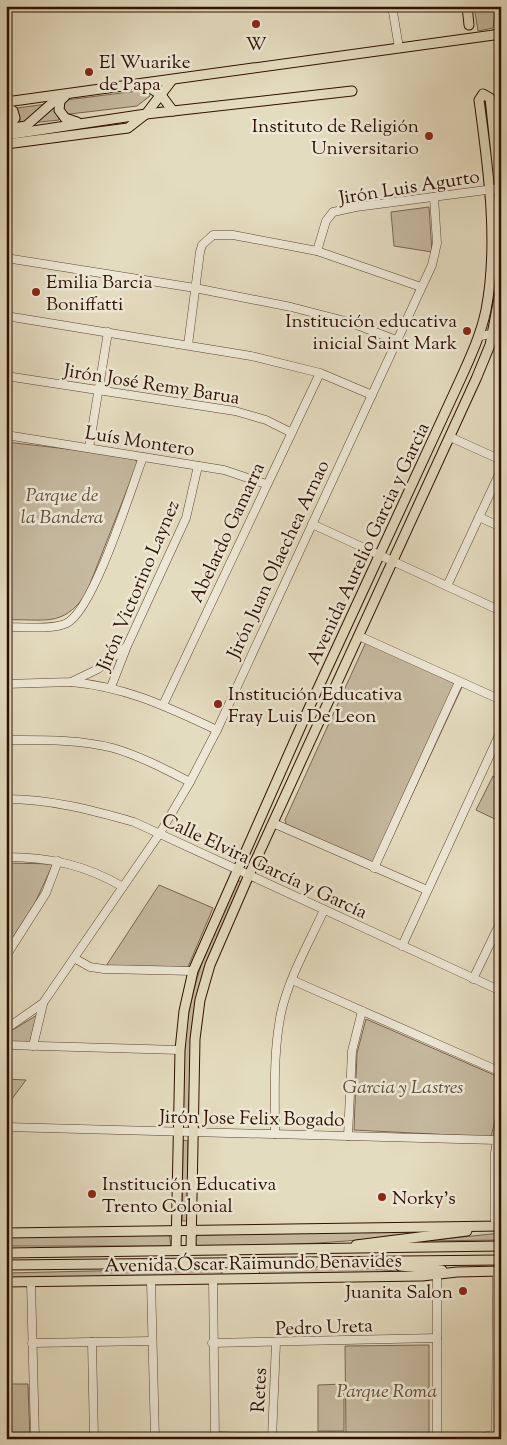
<svg xmlns="http://www.w3.org/2000/svg" width="507" height="1445" viewBox="0 0 507 1445" font-family="'Sorts Mill Goudy',serif">
  <style>
    .green { fill: #c5b99f; stroke: #796450 }
    .lines { fill: none; stroke-linecap: round; stroke-linejoin: round }
    .minor-casing { stroke: #5b4330; stroke-width: 9 }
    .major-casing { stroke: #2d1001; stroke-width: 11 }
    .minor { stroke: #ede8d5; stroke-width: 8 }
    .major { stroke: #e4dcbf; stroke-width: 9 }
    .poi-dot { fill: #8f2418; stroke: #ede8d5; stroke-width: 2 }
    .labels { text-anchor: middle; stroke-width: 5; stroke-linejoin: round; paint-order: stroke }
    .poi-label { font-size: 19px; fill: #2d1001; stroke: #ede8d5; text-anchor: start }
    .street-label { font-size: 19px; fill: #2d1001; stroke: #ede8d5 }
    .park-label { font-size: 19px; font-style: italic; fill: #624b38; stroke: #ede8d5 }
  </style>
  <rect width="100%" height="100%" fill="#e4dcbf"/>
  <filter id="stains"><feTurbulence type="fractalNoise" baseFrequency=".004" numOctaves="4"/><feColorMatrix values="0 0 0 0 .2 0 0 0 0 .09 0 0 0 0 .02 0 0 0 .5 -.17"/></filter>
  <radialGradient id="worn" r=".72"><stop offset=".6" stop-color="#630" stop-opacity="0"/><stop offset="1" stop-color="#630" stop-opacity=".3"/></radialGradient>
  <g class="green">
    <path d="M474,6H489L495,13L493,28L478,31Z"/>
    <path d="M145,90L150,92V96L137,106L70,114L65,112L62,104L66,100Z"/>
    <path d="M55,103L59,120L21,124L17,108Z"/>
    <path d="M429,207L432,252L394,246L391,212Z"/>
    <path d="M6,442L129,456L138,462L86,594C62,629 43,618 6,620Z"/>
    <path d="M366,642L462,687L379,866L286,824L285,820Z"/>
    <path d="M493,776L501,779V822L476,810Z"/>
    <path d="M6,863L53,864L35,903L6,948Z"/>
    <path d="M235,880L243,882L202,978L191,1050L188,1123L183,1122C183,1098 182,1074 184,1050C188,989 211,934 235,880Z"/>
    <path d="M159,885L213,908L188,967L106,966Z"/>
    <path d="M37,1015L30,1042H6V1034Z"/>
    <path d="M366,1019L501,1078V1095L491,1137L354,1130L357,1053Z"/>
    <path d="M6,1079L26,1080L6,1107Z"/>
    <path d="M183,1140L188,1141L187,1221H182Z"/>
    <path d="M435,1231C356,1243 278,1246 199,1246L196,1245L195,1238L197,1235Z"/>
    <path d="M501,1233V1240L424,1241Z"/>
    <path d="M169,1234L171,1246H6V1237Z"/>
    <path d="M336,1265L405,1272L260,1275L258,1267Z"/>
    <path d="M222,1268V1275L6,1278V1273Z"/>
    <path d="M429,1345V1435H346L345,1346Z"/>
    <path d="M6,1384H28L30,1439H6Z"/>
    <path d="M344,1384V1431H318V1385Z"/>
  </g>
  <g class="lines">
    <defs>
      <g id="minor">
        <path d="M392,6L399,48"/>
        <path d="M317,251L326,221L333,212L356,207L494,189"/>
        <path d="M6,258L195,288L291,307L349,322L396,340"/>
        <path d="M6,316L251,356L320,373L372,395"/>
        <path d="M478,337L501,331"/>
        <path d="M188,345L200,252L202,245L213,235H233L317,251L421,287"/>
        <path d="M6,376L235,411L266,420L290,432"/>
        <path d="M6,435L224,470L266,484"/>
        <path d="M450,437L501,460"/>
        <path d="M89,448L108,332"/>
        <path d="M479,517L501,527"/>
        <path d="M312,524L501,611"/>
        <path d="M447,586L501,470"/>
        <path d="M6,627C22,627 54,630 67,623C94,609 131,489 143,457"/>
        <path d="M359,636L501,700"/>
        <path d="M71,682C127,687 167,707 217,730"/>
        <path d="M6,684L71,682L98,669L126,647"/>
        <path d="M111,687L127,646L186,518L198,466"/>
        <path d="M163,705L320,373"/>
        <path d="M6,740C41,740 79,739 113,748C140,756 165,769 190,782"/>
        <path d="M6,799C50,799 92,810 134,822L501,991"/>
        <path d="M273,823L427,890"/>
        <path d="M6,857C49,857 86,865 123,887"/>
        <path d="M374,868L459,682"/>
        <path d="M402,946L501,731"/>
        <path d="M6,956L46,893L58,861"/>
        <path d="M74,958L90,967L104,969L193,971"/>
        <path d="M473,979L501,921"/>
        <path d="M292,980L501,1072"/>
        <path d="M6,1029L43,1003L160,833L190,782L217,730L432,265L437,243L434,197"/>
        <path d="M6,1045L180,1050"/>
        <path d="M33,1046L43,1004"/>
        <path d="M6,1127L496,1140"/>
        <path d="M275,1134C275,1094 273,1052 281,1013C289,977 309,943 324,910"/>
        <path d="M348,1136L352,1051L362,1011"/>
        <path d="M495,1226V1153L501,1114"/>
        <path d="M213,1279L215,1439"/>
        <path d="M151,1281L155,1439"/>
        <path d="M31,1282L35,1439"/>
        <path d="M92,1342L94,1439"/>
        <path d="M32,1343L152,1341"/>
        <path d="M212,1343L437,1338"/>
        <path d="M215,1436L337,1439"/>
        <path d="M272,1438L276,1343"/>
        <path d="M356,1439H476L496,1434L497,1271"/>
        <path d="M437,1439V1275"/>
      </g>
      <g id="major">
        <path d="M467,6L469,25"/>
        <path d="M144,84L161,95L173,111"/>
        <path d="M65,96L60,101L59,110L65,118L77,122"/>
        <path d="M6,102L501,34"/>
        <path d="M6,107L13,111L15,118L7,129"/>
        <path d="M14,128L26,126L60,96"/>
        <path d="M6,135L146,114L352,91"/>
        <path d="M6,144L128,128L146,114L172,80"/>
        <path d="M6,1233L501,1226"/>
        <path d="M356,1245L467,1231"/>
        <path d="M176,1250L180,1050L184,1011L193,971L309,708L461,378C471,356 481,334 486,310C499,242 488,167 479,100L483,94L490,98L501,201"/>
        <path d="M191,1250L195,1039L200,1000L210,965L249,875L476,379L490,345L501,287"/>
        <path d="M6,1253L501,1246"/>
        <path d="M6,1265L501,1260"/>
        <path d="M400,1266L442,1270"/>
        <path d="M6,1282L422,1276L457,1272L501,1271"/>
      </g>
    </defs>
    <use href="#minor" class="minor-casing"/>
    <use href="#major" class="major-casing"/>
    <use href="#minor" class="minor"/>
    <use href="#major" class="major"/>
  </g>
  <g class="poi-dot">
    <circle cx="256" cy="24" r="5"/>
    <circle cx="89" cy="72" r="5"/>
    <circle cx="429" cy="136" r="5"/>
    <circle cx="36" cy="292" r="5"/>
    <circle cx="467" cy="331" r="5"/>
    <circle cx="218" cy="704" r="5"/>
    <circle cx="92" cy="1194" r="5"/>
    <circle cx="382" cy="1197" r="5"/>
    <circle cx="463" cy="1291" r="5"/>
  </g>
  <g class="labels">
    <g class="poi-label">
      <text x="256" y="50" text-anchor="middle">W</text>
      <text x="99" y="68">El Wuarike<tspan x="99" dy="22">de Papa</tspan></text>
      <text x="419" y="132" text-anchor="end">Instituto de Religión<tspan x="419" dy="22">Universitario</tspan></text>
      <text x="46" y="288">Emilia Barcia<tspan x="46" dy="22">Boniffatti</tspan></text>
      <text x="457" y="327" text-anchor="end">Institución educativa<tspan x="457" dy="22">inicial Saint Mark</tspan></text>
      <text x="228" y="700">Institución Educativa<tspan x="228" dy="22">Fray Luis De Leon</tspan></text>
      <text x="102" y="1190">Institución Educativa<tspan x="102" dy="22">Trento Colonial</tspan></text>
      <text x="392" y="1204">Norky's</text>
      <text x="453" y="1298" text-anchor="end">Juanita Salon</text>
    </g>
    <g class="street-label">
      <text transform="translate(409 186) rotate(-9)" y="7">Jirón Luis Agurto</text>
      <text transform="translate(152 383) rotate(9)" y="7">Jirón José Remy Barua</text>
      <text transform="translate(140 440) rotate(9)" y="7">Luís Montero</text>
      <text transform="translate(226 532) rotate(-65)" y="7">Abelardo Gamarra</text>
      <text transform="translate(367 543) rotate(-65)" y="7">Avenida Aurelio Garcia y Garcia</text>
      <text transform="translate(277 559) rotate(-65)" y="7">Jirón Juan Olaechea Arnao</text>
      <text transform="translate(137 585) rotate(-67)" y="7">Jirón Victorino Laynez</text>
      <text transform="translate(265 865) rotate(25)" y="7">Calle Elvira García y García</text>
      <text transform="translate(252 1117) rotate(1)" y="7">Jirón Jose Felix Bogado</text>
      <text transform="translate(253 1262) rotate(-1)" y="7">Avenida Óscar Raimundo Benavides</text>
      <text transform="translate(324 1326) rotate(-2)" y="7">Pedro Ureta</text>
      <text transform="translate(258 1390) rotate(-87)" y="7">Retes</text>
    </g>
    <g class="park-label">
      <text x="62" y="501">Parque de<tspan x="62" dy="22">la Bandera</tspan></text>
      <text x="403" y="1093">Garcia y Lastres</text>
      <text x="387" y="1397">Parque Roma</text>
    </g>
  </g>
  <rect width="507" height="1445" fill="none" stroke="#e4dcbf" stroke-width="25"/>
  <rect x="8" y="8" width="492" height="1430" fill="none" stroke="#2d1001" stroke-width="2.5"/>
  <rect x="12" y="12" width="482" height="1420" fill="none" stroke="#2d1001"/>
  <rect width="100%" height="100%" filter="url(#stains)"/>
  <rect width="100%" height="100%" fill="url(#worn)"/>
</svg>
